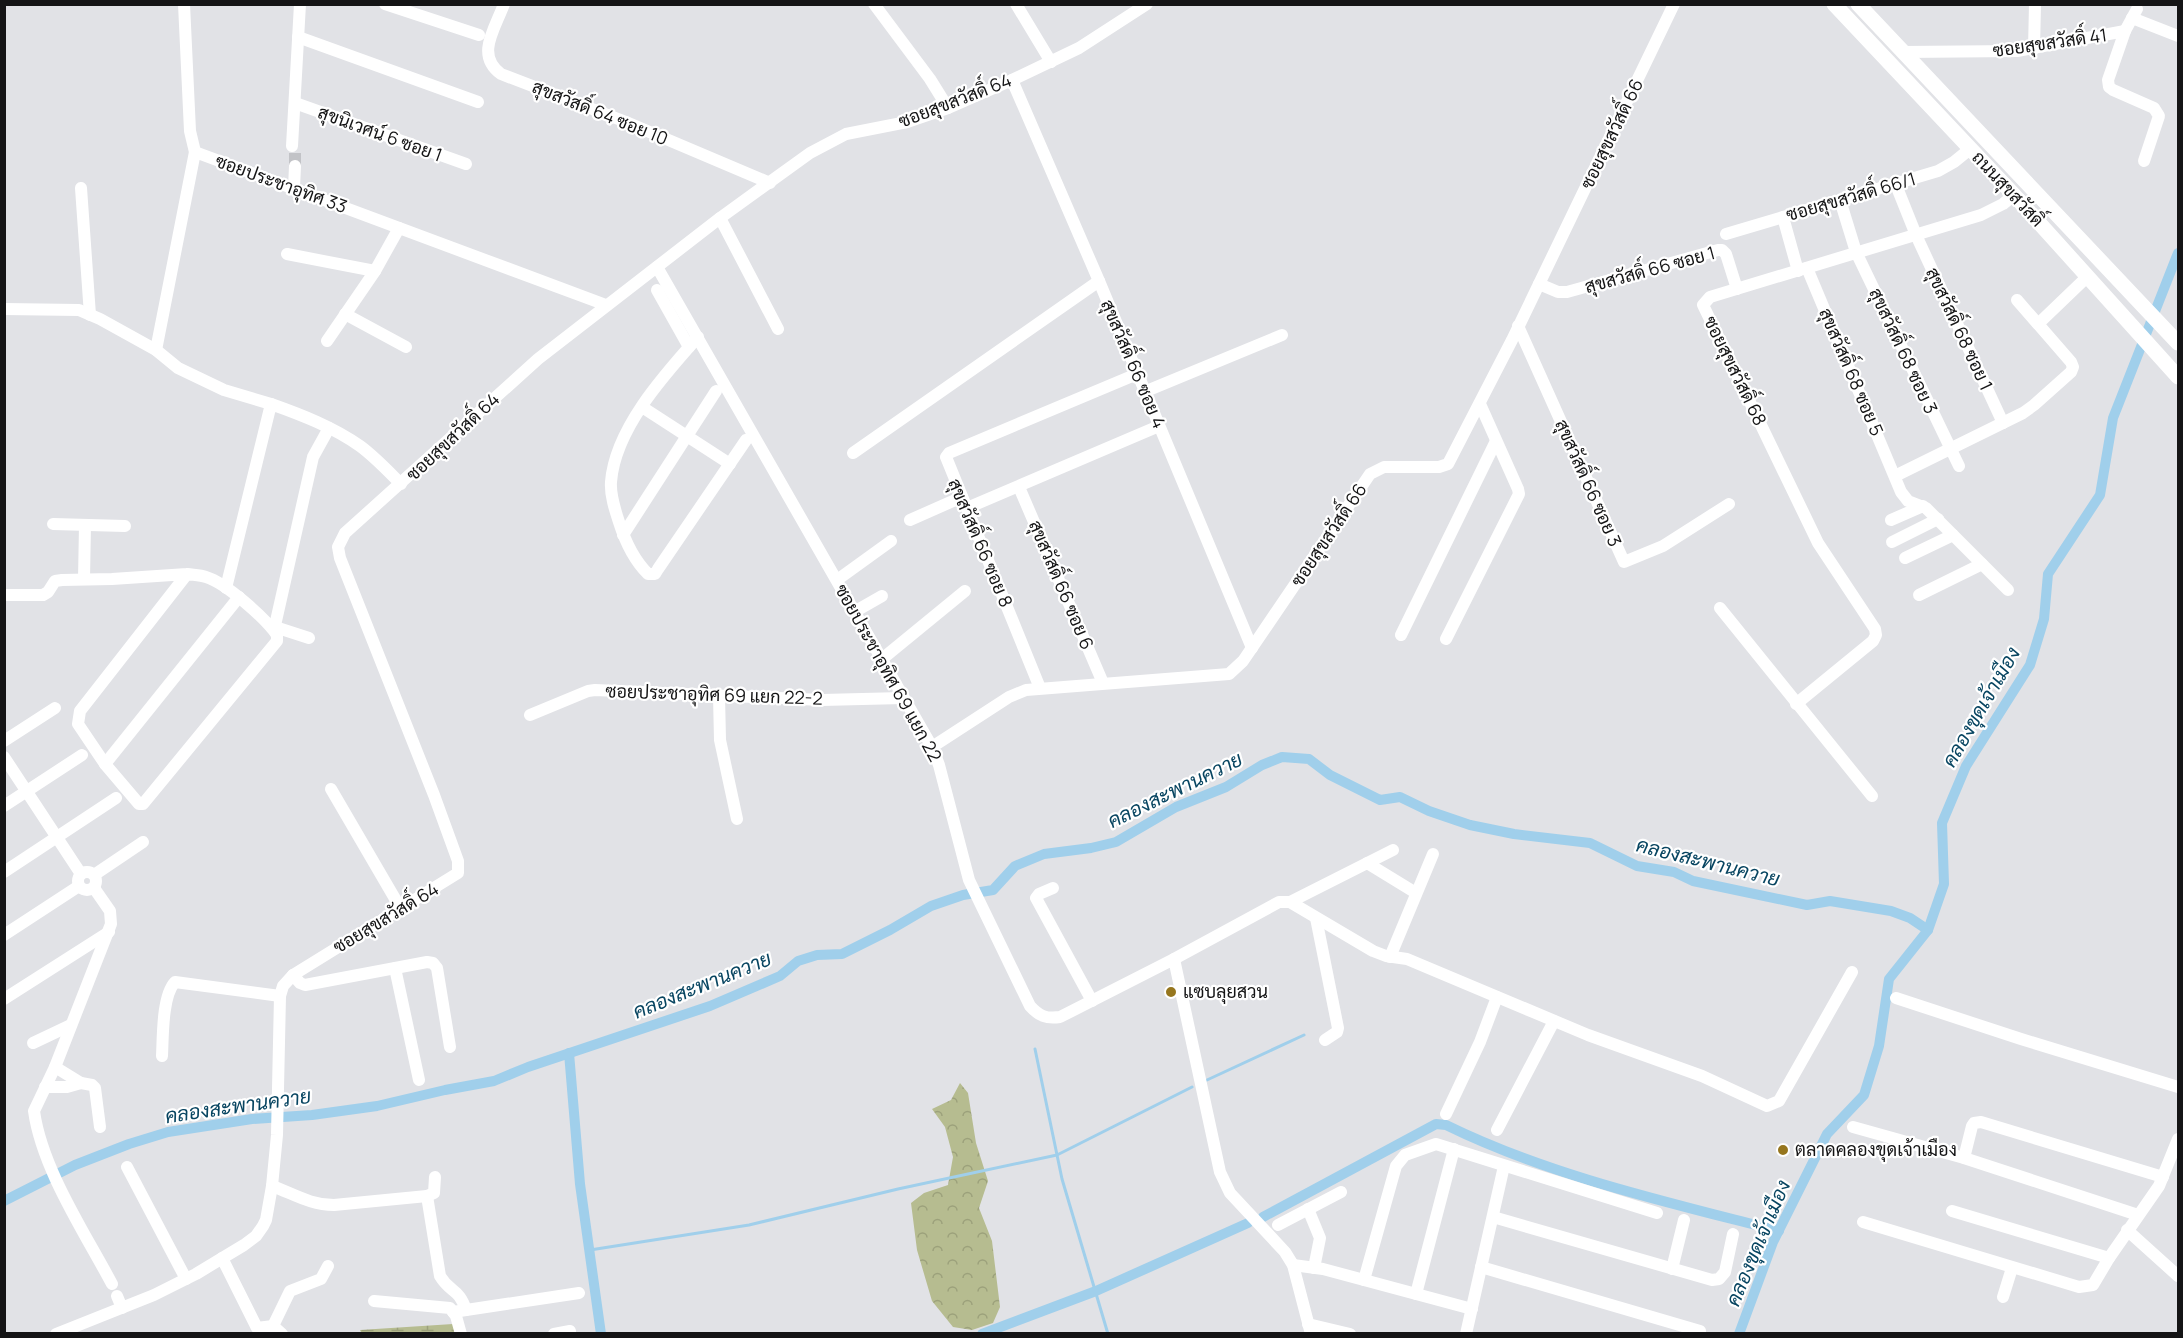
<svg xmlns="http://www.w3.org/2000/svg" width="2183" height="1338" viewBox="0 0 2183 1338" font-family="Manrope,Sarabun,sans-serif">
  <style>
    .forest { fill: url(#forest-crowns) }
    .wetland { fill: url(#wetland-marsh) }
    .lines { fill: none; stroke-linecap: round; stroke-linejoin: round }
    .stream { stroke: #a0cfeb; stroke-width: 3 }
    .canal { stroke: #a0cfeb; stroke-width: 10 }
    .minor-tunnel { stroke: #c2c3c7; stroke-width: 12; stroke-dasharray: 12 6; stroke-linecap: butt }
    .minor { stroke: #fff; stroke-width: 12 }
    .major { stroke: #fff; stroke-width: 15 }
    .poi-dot { fill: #96761e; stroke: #fff; stroke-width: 2 }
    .labels { text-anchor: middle; stroke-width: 4.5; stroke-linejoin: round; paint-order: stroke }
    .street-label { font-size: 18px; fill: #141415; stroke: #fff }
    .poi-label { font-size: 18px; fill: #141415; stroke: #fff; text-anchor: start }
    .water-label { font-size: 20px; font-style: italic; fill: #084561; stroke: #fff }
  </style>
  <defs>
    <pattern id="forest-crowns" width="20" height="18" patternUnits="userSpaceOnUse" patternTransform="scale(1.5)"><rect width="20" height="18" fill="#b6bc90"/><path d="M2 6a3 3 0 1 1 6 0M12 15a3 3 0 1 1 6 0" fill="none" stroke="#9ca17b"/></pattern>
    <pattern id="wetland-marsh" width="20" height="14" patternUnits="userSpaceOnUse" patternTransform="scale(1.5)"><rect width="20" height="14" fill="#b6bc90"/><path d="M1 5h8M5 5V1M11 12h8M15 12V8" fill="none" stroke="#9ca17b"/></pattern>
  </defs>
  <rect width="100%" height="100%" fill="#e1e2e6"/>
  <path class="forest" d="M960,1083L968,1093L976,1143L988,1181L979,1208L992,1241L1000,1307L993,1323L972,1330L953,1327L932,1301L917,1250L911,1203L924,1193L948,1185L953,1157L945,1127L932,1109L951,1100Z"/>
  <path class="wetland" d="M453,1324L455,1333L362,1334L360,1330Z"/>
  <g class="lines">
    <g class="stream">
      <path d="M1035,1049L1062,1179L1108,1334"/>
      <path d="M1207,1080L1304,1035"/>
      <path d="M590,1250L749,1225L898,1189L1057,1155L1192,1087"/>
    </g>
    <g class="canal">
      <path d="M569,1053L580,1184L601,1334"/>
      <path d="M4,1201L75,1165L129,1144L168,1132L252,1119L312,1115L377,1106L445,1090L494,1081L528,1067L710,1006L780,976L798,961L817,955L842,954L890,930L931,906L963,895L993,890L1015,866L1044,854L1091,848L1116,842L1176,807L1226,787L1262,765L1282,757L1309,759L1330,775L1380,800L1400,797L1429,811L1470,825L1514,834L1590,843L1637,866L1674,872L1693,881L1807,905L1830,901L1891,911L1910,918L1928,930"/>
      <path d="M1263,1217L1436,1124L1446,1125C1550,1176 1667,1202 1779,1231"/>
      <path d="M982,1334L1096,1291L1248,1223"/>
      <path d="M1739,1334L1773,1242L1827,1134L1864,1095L1879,1046L1889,979L1928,930L1944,884L1942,823L1966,766L2030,665L2044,619L2048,574L2100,495L2113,418L2178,253"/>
    </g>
    <path class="minor-tunnel" d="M295,153V166"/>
    <g class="minor">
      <path d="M184,4L190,131L195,152"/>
      <path d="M385,4L479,35"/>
      <path d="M504,4C495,29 475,55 501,74L626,122L770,183"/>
      <path d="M874,4L930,79L948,108"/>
      <path d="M1016,4L1051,62"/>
      <path d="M2137,9L2125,31L2108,80L2109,87L2113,90L2154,108L2159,116L2144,161"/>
      <path d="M2132,18L2178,36"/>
      <path d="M298,37L478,102"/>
      <path d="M2034,49L2035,4"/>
      <path d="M1903,52L2017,51L2125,31"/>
      <path d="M1012,80L1099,281L1252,648"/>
      <path d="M295,103L466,164"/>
      <path d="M292,146L300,4"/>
      <path d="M1896,185L1916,235L2003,423"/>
      <path d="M81,188L90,315"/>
      <path d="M294,188L295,166"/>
      <path d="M1840,200L1856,252L1959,466"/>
      <path d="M1783,217L1798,271"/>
      <path d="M720,218L778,329"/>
      <path d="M1726,234L1938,171L1954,162L1970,149"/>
      <path d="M287,254L375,271"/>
      <path d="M657,267L932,747L939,765L969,880L1030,1006C1039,1016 1046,1019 1060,1017L1174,959L1220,1172L1230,1193L1285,1252L1293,1265L1311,1334"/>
      <path d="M1807,268L1901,492L1908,501L1926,508L2008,590"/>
      <path d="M1539,284L1558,292H1567L1718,250H1722L1726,254L1737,289"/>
      <path d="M657,290L689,347"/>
      <path d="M4,309L79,310L100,319L156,350L178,368L224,390L271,404"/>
      <path d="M345,314L406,347"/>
      <path d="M2038,324L2087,277"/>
      <path d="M1518,326L1624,562L1663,546L1729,504"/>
      <path d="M698,337C664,375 615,429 611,482C610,495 615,510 619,522C625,541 634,560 648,574H655L658,569L746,440"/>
      <path d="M327,341L375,271L399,228"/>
      <path d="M156,350L195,152L606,305"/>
      <path d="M1144,392L1282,335"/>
      <path d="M642,407L730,464"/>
      <path d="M853,453L1099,281"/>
      <path d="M1895,476L2023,413L2034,405L2071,372L2073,367L2071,362L2017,300"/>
      <path d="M1019,487L1103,683"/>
      <path d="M967,508L1159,426"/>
      <path d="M910,520L962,497"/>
      <path d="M1891,520L1923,506"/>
      <path d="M53,524L125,526"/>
      <path d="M623,535L716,391"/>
      <path d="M1892,542L1938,519"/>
      <path d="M1905,558L1953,535"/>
      <path d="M84,579L85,525"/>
      <path d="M837,580L891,541"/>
      <path d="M226,588L271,404C302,415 333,427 360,446C375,457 388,471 401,484"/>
      <path d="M4,595H43L48,592L55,581L62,580L112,579L187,574C193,575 200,575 206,577C226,583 265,618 277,635V641L143,804H139L105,764L78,724L80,711L187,574"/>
      <path d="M1919,595L1982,564"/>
      <path d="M1720,608L1872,796"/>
      <path d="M854,612L882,596"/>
      <path d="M275,627L309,638"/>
      <path d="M274,630L313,457L329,428"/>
      <path d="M1401,635L1496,441"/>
      <path d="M1446,639L1519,494L1518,489L1480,404"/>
      <path d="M882,659L965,591"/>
      <path d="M1040,688L946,457L949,453L1137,374"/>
      <path d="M719,696L720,740L737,819"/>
      <path d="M1796,704L1873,641L1876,635L1875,629L1818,543L1703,305L1710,297L1981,215L2003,204L2014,195"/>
      <path d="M530,715L588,691L595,690L822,700L903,698"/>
      <path d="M4,741L55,708"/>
      <path d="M932,747L1009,697L1026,690L1229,674L1243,661L1370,474L1384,467H1439L1448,464L1512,340L1674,4"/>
      <path d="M4,757L81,874"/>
      <path d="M105,764L239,597"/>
      <path d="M331,789L401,909"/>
      <path d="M4,806L82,755"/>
      <path d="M1367,863L1416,893"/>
      <circle cx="87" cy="881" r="9"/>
      <path d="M4,872L116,798"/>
      <path d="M94,875L143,842"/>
      <path d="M94,888L110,911L111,924L55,1067L34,1111C42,1169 85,1233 112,1284"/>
      <path d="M1053,888L1039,894L1036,898L1092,1001"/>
      <path d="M1290,902L1393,850"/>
      <path d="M1316,918L1338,1028L1337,1032L1325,1040"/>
      <path d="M4,935L79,886"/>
      <path d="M1390,957L1433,854"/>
      <path d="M1174,959L1279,902H1290L1373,951L1386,956L1407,959L1588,1035L1702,1076L1767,1106L1779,1101L1852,972"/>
      <path d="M395,968L419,1080"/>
      <path d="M293,975L300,983L305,985L427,962L433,963L437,968L450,1047"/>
      <path d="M1896,998L2021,1039L2178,1087"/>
      <path d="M4,999L109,932"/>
      <path d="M33,1043L71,1025"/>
      <path d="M162,1056C163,1037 162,996 175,982L280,996"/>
      <path d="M55,1067L81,1083L92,1085L95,1088L100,1127"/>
      <path d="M45,1087H67L81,1083"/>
      <path d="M1446,1114L1480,1042L1497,997"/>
      <path d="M1853,1127L1964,1158L2138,1215"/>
      <path d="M1497,1130L1554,1021"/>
      <path d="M1964,1158L1972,1126L1974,1123L1981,1122L2163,1177"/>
      <path d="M127,1167L186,1279"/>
      <path d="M272,1186C294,1194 310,1205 334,1205L427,1196L434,1193L435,1177"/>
      <path d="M427,1196L440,1276C450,1293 459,1288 466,1310"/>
      <path d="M1308,1209L1320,1238L1314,1268"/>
      <path d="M1952,1211L2109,1258L2159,1186L2178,1139"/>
      <path d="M1493,1217L1712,1280L1719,1279L1725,1272L1733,1234"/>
      <path d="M1863,1222L2079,1287L2093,1285L2109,1258"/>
      <path d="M1278,1225L1341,1192"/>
      <path d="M2127,1230L2178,1276"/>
      <path d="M222,1258L257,1328L273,1326L282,1334"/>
      <path d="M1293,1265L1323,1269L1472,1309"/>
      <path d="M1481,1267L1700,1331"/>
      <path d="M1672,1269L1684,1220"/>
      <path d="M1364,1280L1396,1166L1405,1155L1436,1144L1657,1213"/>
      <path d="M1416,1294L1454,1149"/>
      <path d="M117,1296L122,1308"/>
      <path d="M2003,1297L2012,1268"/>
      <path d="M374,1301L450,1308L456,1316L461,1334"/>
      <path d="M453,1312L579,1293"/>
      <path d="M1308,1324L1350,1334"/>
      <path d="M273,1326L290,1291L321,1279L328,1266"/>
      <path d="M56,1334L154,1295L196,1274L244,1245L256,1236L263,1226L266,1220L272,1186L277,1135L280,996L283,986L293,975L458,873V861L434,795L340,558L338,547L345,533L538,359L720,218L810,153L846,134L907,122L948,108L1012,80L1079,48L1147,4"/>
      <path d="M554,1334L570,1331"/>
      <path d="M1466,1334L1504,1166"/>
    </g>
    <g class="major">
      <path d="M1834,4L2014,195L2178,377"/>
      <path d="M1858,4L2178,343"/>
    </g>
  </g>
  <g class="poi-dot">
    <circle cx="1171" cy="992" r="6"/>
    <circle cx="1783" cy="1150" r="6"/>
  </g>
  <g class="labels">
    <g class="street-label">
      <text transform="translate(2050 43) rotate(-8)" y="6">ซอยสุขสวัสดิ์ 41</text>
      <text transform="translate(955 101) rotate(-21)" y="6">ซอยสุขสวัสดิ์ 64</text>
      <text transform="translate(600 113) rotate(22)" y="6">สุขสวัสดิ์ 64 ซอย 10</text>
      <text transform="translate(380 134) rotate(20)" y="6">สุขนิเวศน์ 6 ซอย 1</text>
      <text transform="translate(1612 134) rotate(-64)" y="6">ซอยสุขสวัสดิ์ 66</text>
      <text transform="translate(281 184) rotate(20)" y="6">ซอยประชาอุทิศ 33</text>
      <text transform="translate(2008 189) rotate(47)" y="6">ถนนสุขสวัสดิ์</text>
      <text transform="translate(1851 197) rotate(-16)" y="6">ซอยสุขสวัสดิ์ 66/1</text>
      <text transform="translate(1650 270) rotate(-15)" y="6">สุขสวัสดิ์ 66 ซอย 1</text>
      <text transform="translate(1959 329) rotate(65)" y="6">สุขสวัสดิ์ 68 ซอย 1</text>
      <text transform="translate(1903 351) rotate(65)" y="6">สุขสวัสดิ์ 68 ซอย 3</text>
      <text transform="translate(1133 364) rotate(67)" y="6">สุขสวัสดิ์ 66 ซอย 4</text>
      <text transform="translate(1735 371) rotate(64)" y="6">ซอยสุขสวัสดิ์ 68</text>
      <text transform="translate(1851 372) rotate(67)" y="6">สุขสวัสดิ์ 68 ซอย 5</text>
      <text transform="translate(453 437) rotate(-43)" y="6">ซอยสุขสวัสดิ์ 64</text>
      <text transform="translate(1588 483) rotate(66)" y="6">สุขสวัสดิ์ 66 ซอย 3</text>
      <text transform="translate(1329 535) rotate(-56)" y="6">ซอยสุขสวัสดิ์ 66</text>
      <text transform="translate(980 543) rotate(67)" y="6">สุขสวัสดิ์ 66 ซอย 8</text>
      <text transform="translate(1061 585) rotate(67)" y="6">สุขสวัสดิ์ 66 ซอย 6</text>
      <text transform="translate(888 673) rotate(61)" y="6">ซอยประชาอุทิศ 69 แยก 22</text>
      <text transform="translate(714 695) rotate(2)" y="6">ซอยประชาอุทิศ 69 แยก 22-2</text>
      <text transform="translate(386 918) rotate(-31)" y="6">ซอยสุขสวัสดิ์ 64</text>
    </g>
    <g class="poi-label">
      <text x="1183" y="998">แซบลุยสวน</text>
      <text x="1795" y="1156">ตลาดคลองขุดเจ้าเมือง</text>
    </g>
    <g class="water-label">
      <text transform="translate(1981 707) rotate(-60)" y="7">คลองขุดเจ้าเมือง</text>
      <text transform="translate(1175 790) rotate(-26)" y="7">คลองสะพานควาย</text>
      <text transform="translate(1708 862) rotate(14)" y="7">คลองสะพานควาย</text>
      <text transform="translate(702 985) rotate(-22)" y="7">คลองสะพานควาย</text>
      <text transform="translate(238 1106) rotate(-8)" y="7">คลองสะพานควาย</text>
      <text transform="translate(1758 1243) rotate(-67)" y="7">คลองขุดเจ้าเมือง</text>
    </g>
  </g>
  <rect width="2183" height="1338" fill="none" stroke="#141415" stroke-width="12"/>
</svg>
